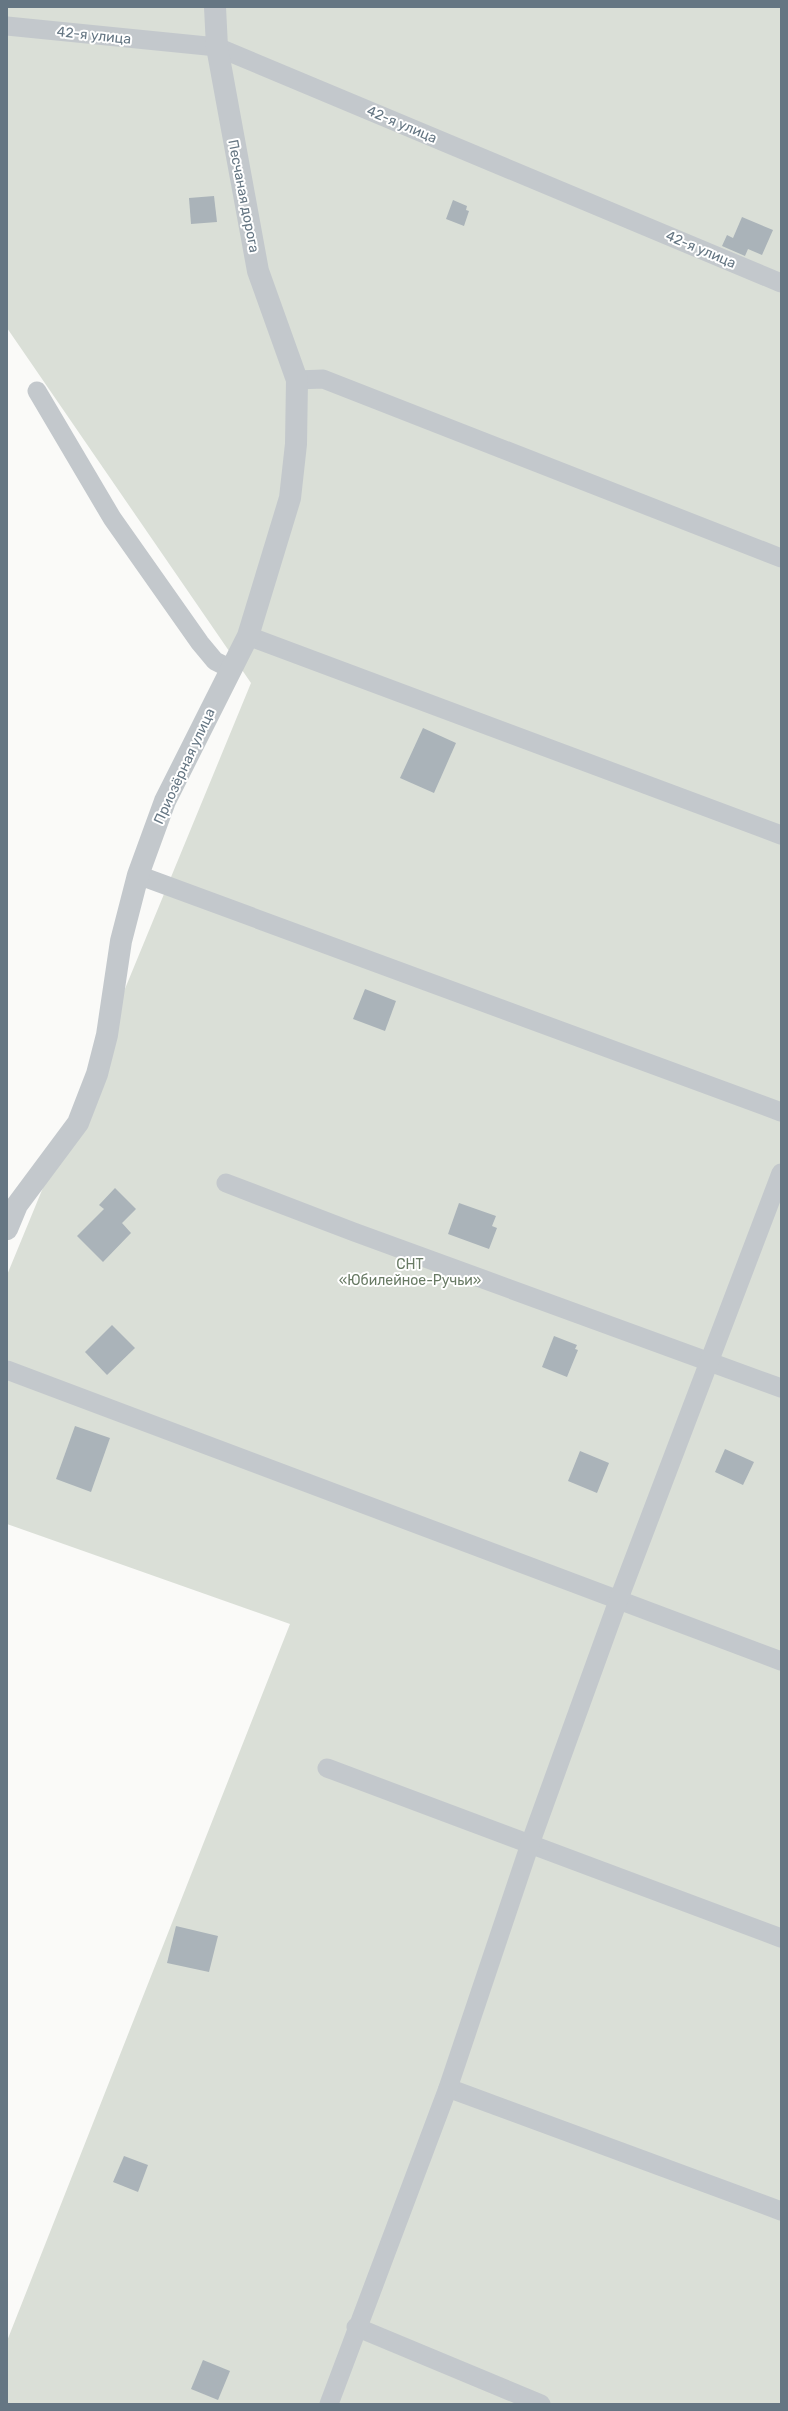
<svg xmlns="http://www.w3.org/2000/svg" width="788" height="2411" viewBox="0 0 788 2411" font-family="Rubik,sans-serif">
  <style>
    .green { fill: #dadfd7 }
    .building { fill: #aab3b9 }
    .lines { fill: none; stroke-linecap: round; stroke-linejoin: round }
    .minor { stroke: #c3c8cc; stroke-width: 19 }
    .tertiary { stroke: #c3c8cc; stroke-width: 22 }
    .labels { text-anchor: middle; stroke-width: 4; stroke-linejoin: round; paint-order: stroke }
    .street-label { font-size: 14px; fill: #657683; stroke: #fff }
    .park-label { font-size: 14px; fill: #687a64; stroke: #fff }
  </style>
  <rect width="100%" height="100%" fill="#fafaf8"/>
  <path class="green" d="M7,7H781V2404H7V2341L290,1624L7,1524V1275L251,683L7,328Z"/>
  <g class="building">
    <path d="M214,196L217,222L191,224L189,198Z"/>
    <path d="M453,200L467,206L466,210L469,211L464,226L446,219Z"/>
    <path d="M742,217L773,230L762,255L748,249L745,256L722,246L727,235L733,238Z"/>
    <path d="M423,728L456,743L434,793L400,778Z"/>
    <path d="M365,989L396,1001L385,1031L353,1019Z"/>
    <path d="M115,1188L136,1209L122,1223L131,1233L103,1262L77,1236L104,1209L99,1205Z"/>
    <path d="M459,1203L496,1216L492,1226L497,1228L489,1249L448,1234Z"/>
    <path d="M112,1325L135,1348L107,1375L85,1352Z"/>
    <path d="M554,1336L577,1345L575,1349L578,1350L567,1377L542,1367Z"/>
    <path d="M75,1426L110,1438L91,1492L56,1479Z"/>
    <path d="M725,1449L754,1462L743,1485L715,1472Z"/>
    <path d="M580,1451L609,1463L597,1493L568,1481Z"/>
    <path d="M176,1926L218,1936L209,1972L167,1963Z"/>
    <path d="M124,2156L148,2165L138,2192L113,2182Z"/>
    <path d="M203,2360L230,2371L218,2400L191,2389Z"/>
  </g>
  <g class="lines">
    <g class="minor">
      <path d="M7,26L217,47L781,283"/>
      <path d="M297,380L323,379L781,558"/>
      <path d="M37,391L112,518L200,643L215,661L231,669"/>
      <path d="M248,636L781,835"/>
      <path d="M138,875L781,1112"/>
      <path d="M226,1183L354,1232L781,1388"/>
      <path d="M7,1370L781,1661"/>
      <path d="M327,1768L781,1938"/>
      <path d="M448,2088L781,2211"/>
      <path d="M356,2327L541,2404"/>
      <path d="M329,2404L448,2088L530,1844L618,1601L781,1173"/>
    </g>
    <path class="tertiary" d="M7,1229L17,1205L78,1123L97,1074L107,1035L121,941L138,875L165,801L248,636L290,498L296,444L297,380L258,271L217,47L215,7"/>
  </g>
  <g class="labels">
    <g class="street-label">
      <text transform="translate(94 35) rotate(6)" y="5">42-я улица</text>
      <text transform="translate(402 124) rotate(23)" y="5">42-я улица</text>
      <text transform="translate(244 196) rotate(79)" y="5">Песчаная дорога</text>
      <text transform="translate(701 249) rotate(23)" y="5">42-я улица</text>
      <text transform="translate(184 766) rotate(-65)" y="5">Приозёрная улица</text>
    </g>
    <g class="park-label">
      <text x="410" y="1269">СНТ<tspan x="410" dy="16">«Юбилейное-Ручьи»</tspan></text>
    </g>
  </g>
  <rect width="788" height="2411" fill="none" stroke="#657683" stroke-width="16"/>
</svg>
